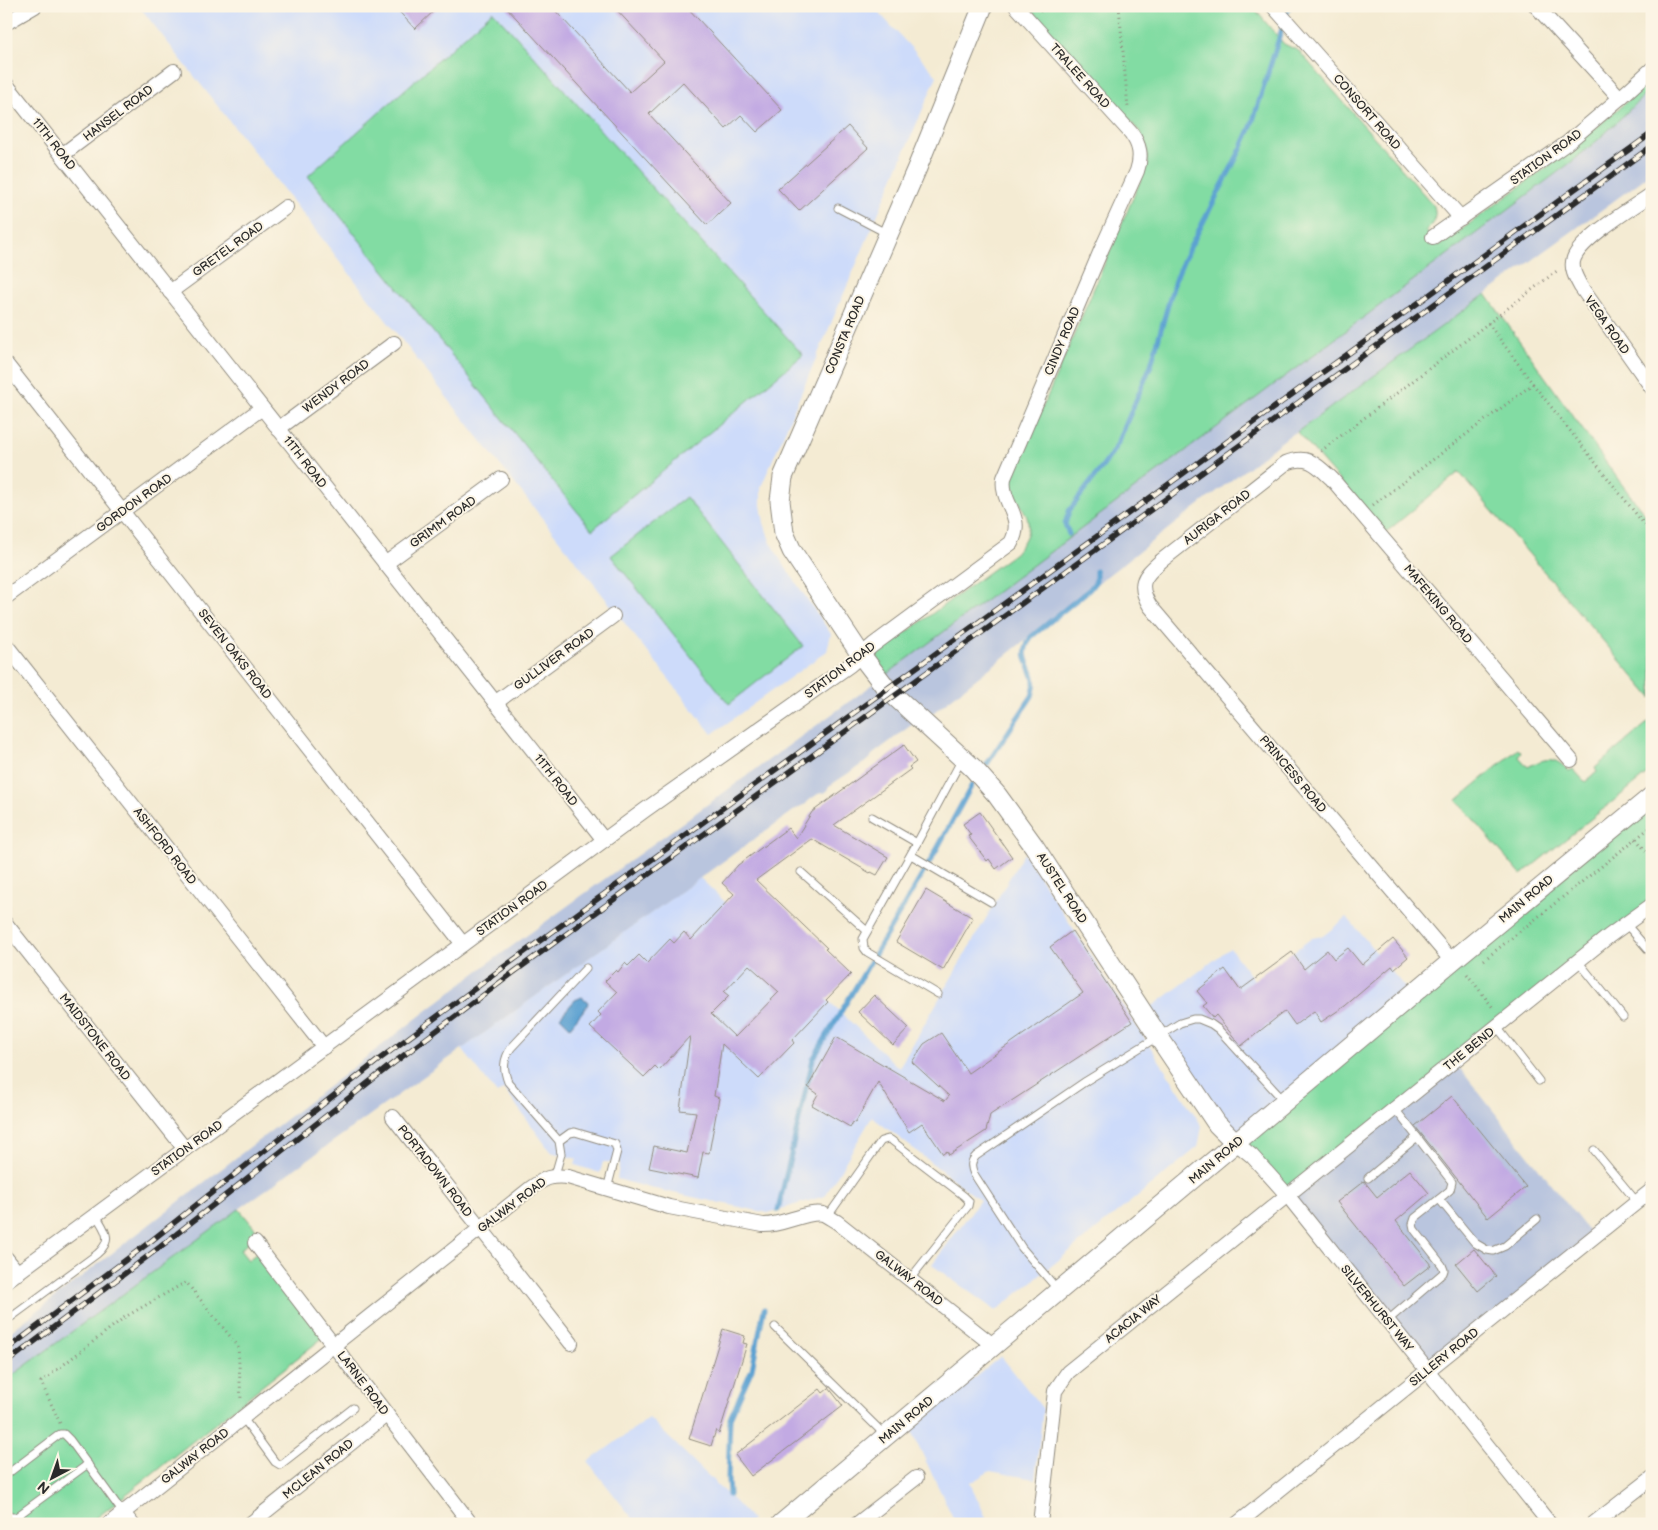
<svg xmlns="http://www.w3.org/2000/svg" width="1658" height="1530" viewBox="0 0 1658 1530" font-family="'Balsamiq Sans',sans-serif">
  <style>
    .built { fill: #cddbfa }
    .industrial { fill: #b9c5de }
    .green { fill: #82dca3; stroke: #568467 }
    .water { fill: #5ba1d1; stroke: #43667e }
    .lines { fill: none; stroke-linecap: round; stroke-linejoin: round }
    .stream { stroke: #5ba1d1; stroke-width: 5 }
    .building { fill: #c2aae3; fill-rule: evenodd }
    .lane-casing { stroke: #908b7f; stroke-width: 9 }
    .street-casing { stroke: #908b7f; stroke-width: 16 }
    .secondary-casing { stroke: #908b7f; stroke-width: 21 }
    .path { stroke: #908b7f; stroke-width: 3; stroke-dasharray: 1 4; stroke-linecap: butt }
    .lane { stroke: #fff; stroke-width: 7 }
    .street { stroke: #fff; stroke-width: 14 }
    .secondary { stroke: #fff; stroke-width: 19 }
    .rail-casing { stroke: #2b2b2b; stroke-width: 5.5 }
    .rail { stroke: #fcf5e5; stroke-width: 4; stroke-dasharray: 11; stroke-linecap: butt }
    .labels { text-anchor: middle; stroke-width: 4; stroke-linejoin: round; paint-order: stroke }
    .street-label { font-size: 12px; fill: #2b2b2b; stroke: #fcf5e5 }
  </style>
  <rect width="100%" height="100%" fill="#fcf5e5"/>
  <filter id="ink" filterUnits="userSpaceOnUse"><feTurbulence type="fractalNoise" baseFrequency=".02" numOctaves="2"/><feDisplacementMap in="SourceGraphic" scale="10" xChannelSelector="R" yChannelSelector="G"/><feConvolveMatrix kernelMatrix="1 2 1 2 8 2 1 2 1" color-interpolation-filters="sRGB"/></filter>
  <filter id="wash" filterUnits="userSpaceOnUse"><feTurbulence type="fractalNoise" baseFrequency=".0096" numOctaves="4" result="noise"/><feDisplacementMap in="SourceGraphic" scale="20" xChannelSelector="R" yChannelSelector="G"/><feGaussianBlur stdDeviation="1.12" result="paint"/><feColorMatrix in="noise" values="0 0 0 0 0 0 0 0 0 0 0 0 0 0 0 0 0 1.4 0 .05"/><feComposite in="paint" operator="in"/></filter>
  <g filter="url(#wash)">
    <rect width="100%" height="100%" fill="#f4ebd3"/>
    <g class="built">
      <path d="M139,6H873L937,76L761,487V505L764,523L770,541L780,559L831,634L827,651L712,734Z"/>
      <path d="M1024,853L1202,1126L1198,1147L996,1311L932,1265L980,1200L872,1117L825,1196L768,1213L650,1188L617,1179L620,1162H603L600,1173L575,1165L577,1159L551,1152L504,1089L497,1094L462,1049L700,878L899,1068Z"/>
      <path d="M1347,917L1411,995L1236,1143L1142,1011L1156,1004L1230,948L1254,980L1312,938L1323,936Z"/>
      <path d="M1001,1356L1043,1409L1035,1479L990,1471L970,1483L989,1524H956L911,1430Z"/>
      <path d="M649,1418L736,1503L752,1520L747,1524H637L588,1462Z"/>
    </g>
    <g class="industrial">
      <path d="M1652,88V173L1297,432L1290,435L1085,593L934,712L910,726L872,755L870,759L829,786L826,792L818,794L808,801L806,804L799,807L239,1209L6,1380V1335L486,965L886,675L1570,163L1599,139Z"/>
      <path d="M1454,1061L1593,1237L1428,1370L1288,1196Z"/>
    </g>
    <g class="green">
      <path d="M1028,6H1252L1284,44L1299,51L1434,206C1437,217 1434,223 1426,231L1439,246L1565,154L1652,80V88L1599,139L1570,163L886,675L875,661L877,654L1015,553C1049,514 1007,507 1013,476L1148,163L1146,145L1139,131Z"/>
      <path d="M493,11L803,355L592,530L308,176Z"/>
      <path d="M1486,294L1620,482L1652,523V698L1459,472L1385,533L1297,432Z"/>
      <path d="M686,497L803,646L729,704L611,556Z"/>
      <path d="M1652,719V770L1521,875L1457,800L1518,749L1521,752L1518,756L1528,767C1546,757 1554,756 1569,771L1573,769L1585,782L1597,772L1595,768Z"/>
      <path d="M1652,798V905L1288,1196L1236,1143Z"/>
      <path d="M239,1209L259,1233L240,1250L248,1260L257,1253L325,1336L89,1524H6V1380Z"/>
    </g>
    <path class="water" d="M582,997L588,1002L587,1006L570,1027L560,1017L575,1000Z"/>
    <g class="lines">
      <g class="stream">
        <path d="M1069,534L1065,524L1069,511L1106,462L1117,445L1151,365L1175,280L1184,259L1241,149L1251,127L1289,6"/>
        <path d="M987,764L1032,696C1033,692 1035,687 1034,683C1033,663 1017,660 1031,637L1090,589L1096,581V571"/>
        <path d="M778,1210L813,1059L932,858L972,785"/>
        <path d="M729,1495L728,1479L730,1418L752,1369L764,1309"/>
      </g>
    </g>
    <g id="blocks">
      <g class="building">
        <path d="M394,6H439L415,29Z"/>
        <path d="M505,6H551L630,92L664,61L613,6H686L782,110L757,132L741,115L726,129L683,82L649,114L731,203L707,225Z"/>
        <path d="M848,126L868,148L799,211L778,189Z"/>
        <path d="M904,745L916,762L909,767L911,769L834,825L888,857L877,875L871,872L870,873L812,839L756,880L827,948L825,949L851,974L826,1000L828,1002L792,1040L794,1043L759,1079L722,1044L714,1096L719,1098L709,1153L703,1152L698,1178L649,1168L654,1146L687,1153L696,1112L680,1110L690,1036L659,1070L655,1066L644,1077L590,1027L601,1015L598,1012L617,992L605,981L616,970L618,972L625,963L628,966L639,955L647,963L670,939L674,943L684,932L691,940L734,894L722,883L738,865L788,828L796,838L812,812ZM749,965L779,992L735,1037L711,1014L729,996L724,992Z"/>
        <path d="M980,812L1012,857L996,869L989,859L987,861L968,836L971,835L963,824Z"/>
        <path d="M926,890L973,918L943,970L896,942Z"/>
        <path d="M1072,931L1132,1022L990,1115L986,1131L949,1155L947,1151L943,1154L922,1123L909,1132L878,1082L855,1123L853,1122L850,1127L812,1105L818,1094L808,1087L836,1037L945,1101L949,1096L912,1062L924,1044L941,1033L968,1073L1083,993L1050,947Z"/>
        <path d="M1393,939L1408,957L1394,969L1392,966L1345,1006L1321,1022L1314,1011L1295,1025L1285,1011L1241,1046L1216,1015L1213,1018L1203,1006L1207,1003L1197,991L1225,969L1240,990L1292,952L1304,969L1327,950L1334,959L1348,948L1362,965Z"/>
        <path d="M874,995L909,1028L893,1045L858,1012Z"/>
        <path d="M1452,1096L1526,1187L1488,1218L1415,1126Z"/>
        <path d="M1410,1170L1429,1193L1396,1221L1431,1265L1404,1286L1337,1202L1364,1181L1377,1197Z"/>
        <path d="M1474,1249L1496,1276L1478,1291L1456,1264Z"/>
        <path d="M723,1329L745,1336L743,1343L747,1344L719,1434L716,1430L711,1446L689,1439Z"/>
        <path d="M829,1388L843,1406L751,1476L735,1455L820,1389L823,1393Z"/>
      </g>
    </g>
  </g>
  <g filter="url(#ink)">
    <use href="#blocks" fill-opacity="0" stroke="#908b7f" stroke-width="1"/>
    <g class="lines">
      <defs>
        <g id="lane">
          <path d="M838,208L888,234"/>
          <path d="M872,817L917,843"/>
          <path d="M911,855L991,902"/>
          <path d="M801,872L867,931"/>
          <path d="M1625,923L1652,954"/>
          <path d="M1578,961L1623,1017"/>
          <path d="M938,994L867,952L864,948L863,939L917,843L962,759"/>
          <path d="M1497,1027L1539,1081"/>
          <path d="M1395,1109L1417,1137"/>
          <path d="M559,1141L570,1133L575,1132L615,1144L617,1151L607,1189"/>
          <path d="M1594,1150L1637,1202"/>
          <path d="M555,1175L561,1154L559,1141L508,1082C503,1069 503,1060 511,1048L586,968"/>
          <path d="M1368,1178L1417,1137L1452,1182L1450,1190L1439,1199"/>
          <path d="M828,1216L881,1141L888,1139L891,1140L964,1196L969,1201L968,1206L910,1279"/>
          <path d="M1058,1290L1022,1248L974,1174C971,1167 970,1162 976,1156L1086,1081L1180,1023L1193,1019H1199L1211,1024L1218,1029L1285,1102"/>
          <path d="M6,1321L97,1254C114,1239 105,1231 96,1215"/>
          <path d="M1387,1321L1443,1273L1444,1270L1442,1265L1414,1229L1413,1224L1415,1218L1439,1199L1475,1243L1487,1250L1493,1251L1505,1246L1537,1219"/>
          <path d="M775,1327L886,1436"/>
          <path d="M243,1418L275,1462L280,1465L353,1408"/>
          <path d="M6,1475L60,1434H64L70,1440L123,1513"/>
          <path d="M6,1513L10,1517H16L88,1464"/>
        </g>
        <g id="street">
          <path d="M1273,6L1461,218"/>
          <path d="M1536,6L1620,98"/>
          <path d="M6,23L35,6"/>
          <path d="M6,84L604,840"/>
          <path d="M62,155L174,71"/>
          <path d="M1652,194C1633,207 1582,238 1574,258C1570,268 1576,278 1581,287L1652,388"/>
          <path d="M1433,237L1567,143L1620,98L1652,69"/>
          <path d="M170,292L286,207"/>
          <path d="M6,364L463,944"/>
          <path d="M278,429L394,343"/>
          <path d="M385,564L501,479"/>
          <path d="M6,597L262,408"/>
          <path d="M6,645L324,1047"/>
          <path d="M495,703L613,616"/>
          <path d="M6,924L185,1149"/>
          <path d="M1452,961L1150,606C1137,584 1143,577 1161,561L1286,463C1308,454 1317,465 1332,479L1571,760"/>
          <path d="M393,1117L571,1343"/>
          <path d="M1236,1143L1252,1156L1288,1196L1550,1524"/>
          <path d="M255,1243L471,1524"/>
          <path d="M6,1258L18,1273"/>
          <path d="M6,1281L645,810L850,665L873,645L1011,543C1026,516 1000,504 1004,478L1102,248L1137,171C1142,156 1140,145 1131,133L1016,6"/>
          <path d="M123,1513L132,1524"/>
          <path d="M109,1524L531,1188C545,1178 551,1175 568,1177L669,1207L763,1225C781,1226 809,1210 823,1214C828,1216 833,1220 837,1222L994,1346"/>
          <path d="M250,1524L386,1415"/>
          <path d="M857,1524L916,1478"/>
          <path d="M1040,1524L1055,1391L1068,1372L1609,936L1652,905"/>
          <path d="M1237,1524L1652,1190"/>
          <path d="M1593,1524L1652,1478"/>
        </g>
        <g id="secondary">
          <path d="M983,6L917,168L783,477L780,501L784,533L792,551L861,655L887,689L973,768L997,795L1034,846L1158,1036L1217,1124L1236,1143"/>
          <path d="M781,1524L1452,961L1652,796"/>
        </g>
      </defs>
      <use href="#lane" class="lane-casing"/>
      <use href="#street" class="street-casing"/>
      <use href="#secondary" class="secondary-casing"/>
      <g class="path">
        <path d="M1119,6L1128,108"/>
        <path d="M1040,11L1062,6"/>
        <path d="M1488,323L1533,384"/>
        <path d="M1321,451L1558,270"/>
        <path d="M1373,505L1533,384L1652,534"/>
        <path d="M1636,839L1652,858"/>
        <path d="M1484,960L1652,826"/>
        <path d="M1467,974L1494,1009"/>
        <path d="M60,1423L41,1382L125,1317L186,1282L238,1346L241,1400"/>
      </g>
      <use href="#lane" class="lane"/>
      <use href="#street" class="street"/>
      <use href="#secondary" class="secondary"/>
      <defs>
        <g id="rail">
          <path d="M6,1350L151,1241L381,1058L508,964L1652,133"/>
          <path d="M6,1363L160,1247L387,1068L514,972L1652,146"/>
        </g>
      </defs>
      <use href="#rail" class="rail-casing"/>
      <use href="#rail" class="rail"/>
    </g>
  </g>
  <g class="labels">
    <g class="street-label">
      <text transform="translate(1080 76) rotate(48)" y="4">TRALEE ROAD</text>
      <text transform="translate(1367 112) rotate(49)" y="4">CONSORT ROAD</text>
      <text transform="translate(118 113) rotate(-37)" y="4">HANSEL ROAD</text>
      <text transform="translate(54 144) rotate(52)" y="4">11TH ROAD</text>
      <text transform="translate(1546 157) rotate(-36)" y="4">STATION ROAD</text>
      <text transform="translate(228 249) rotate(-36)" y="4">GRETEL ROAD</text>
      <text transform="translate(1607 325) rotate(55)" y="4">VEGA ROAD</text>
      <text transform="translate(845 335) rotate(-67)" y="4">CONSTA ROAD</text>
      <text transform="translate(1062 341) rotate(-67)" y="4">CINDY ROAD</text>
      <text transform="translate(336 386) rotate(-37)" y="4">WENDY ROAD</text>
      <text transform="translate(305 462) rotate(52)" y="4">11TH ROAD</text>
      <text transform="translate(134 503) rotate(-36)" y="4">GORDON ROAD</text>
      <text transform="translate(1217 517) rotate(-38)" y="4">AURIGA ROAD</text>
      <text transform="translate(443 522) rotate(-36)" y="4">GRIMM ROAD</text>
      <text transform="translate(1438 604) rotate(50)" y="4">MAFEKING ROAD</text>
      <text transform="translate(235 654) rotate(52)" y="4">SEVEN OAKS ROAD</text>
      <text transform="translate(554 659) rotate(-36)" y="4">GULLIVER ROAD</text>
      <text transform="translate(840 670) rotate(-37)" y="4">STATION ROAD</text>
      <text transform="translate(1293 774) rotate(50)" y="4">PRINCESS ROAD</text>
      <text transform="translate(556 780) rotate(52)" y="4">11TH ROAD</text>
      <text transform="translate(165 846) rotate(52)" y="4">ASHFORD ROAD</text>
      <text transform="translate(1062 888) rotate(57)" y="4">AUSTEL ROAD</text>
      <text transform="translate(1526 899) rotate(-40)" y="4">MAIN ROAD</text>
      <text transform="translate(512 908) rotate(-36)" y="4">STATION ROAD</text>
      <text transform="translate(95 1037) rotate(52)" y="4">MAIDSTONE ROAD</text>
      <text transform="translate(1469 1049) rotate(-39)" y="4">THE BEND</text>
      <text transform="translate(187 1148) rotate(-36)" y="4">STATION ROAD</text>
      <text transform="translate(1216 1160) rotate(-40)" y="4">MAIN ROAD</text>
      <text transform="translate(435 1171) rotate(52)" y="4">PORTADOWN ROAD</text>
      <text transform="translate(512 1205) rotate(-37)" y="4">GALWAY ROAD</text>
      <text transform="translate(909 1278) rotate(38)" y="4">GALWAY ROAD</text>
      <text transform="translate(1377 1308) rotate(51)" y="4">SILVERHURST WAY</text>
      <text transform="translate(1133 1319) rotate(-39)" y="4">ACACIA WAY</text>
      <text transform="translate(1444 1357) rotate(-39)" y="4">SILLERY ROAD</text>
      <text transform="translate(363 1383) rotate(53)" y="4">LARNE ROAD</text>
      <text transform="translate(906 1420) rotate(-40)" y="4">MAIN ROAD</text>
      <text transform="translate(195 1456) rotate(-38)" y="4">GALWAY ROAD</text>
      <text transform="translate(318 1469) rotate(-39)" y="4">MCLEAN ROAD</text>
    </g>
  </g>
  <rect width="1658" height="1530" fill="none" stroke="#fcf5e5" stroke-width="25"/>
  <g transform="translate(52 1478) rotate(221)" stroke="#fcf5e5" stroke-width="4" paint-order="stroke">
  <path d="M0-4L9 19L0 12L-9 19Z" fill="#2b2b2b"/>
  <text y="-8" font-size="14" font-weight="bold" text-anchor="middle" fill="#2b2b2b">N</text>
  </g>
</svg>
